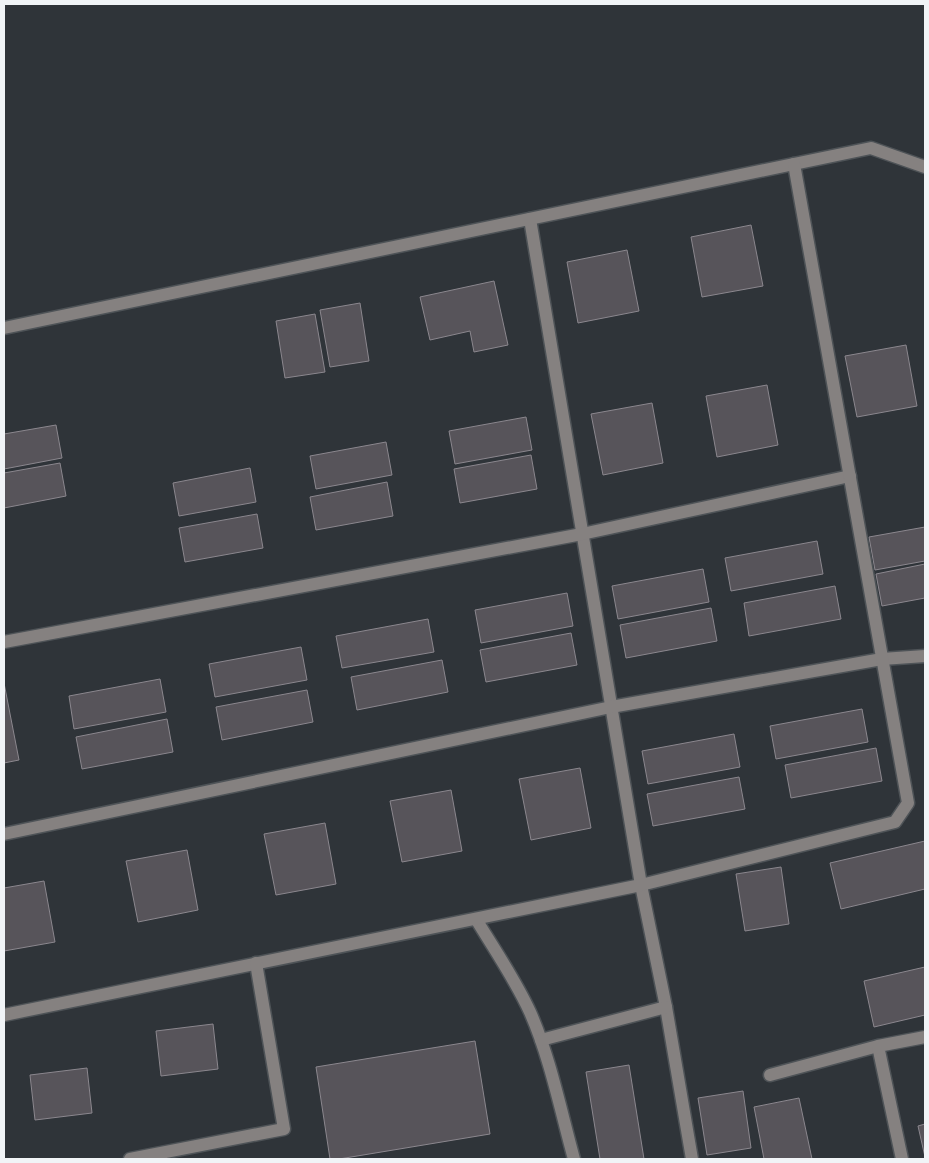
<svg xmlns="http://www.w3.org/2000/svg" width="929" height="1163" viewBox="0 0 929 1163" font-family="Rubik,sans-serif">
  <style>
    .building { fill: #57545a; stroke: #8b878e }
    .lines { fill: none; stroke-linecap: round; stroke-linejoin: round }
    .minor-casing { stroke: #4e5357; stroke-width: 15 }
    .minor { stroke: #858180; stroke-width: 12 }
  </style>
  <rect width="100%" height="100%" fill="#2f3439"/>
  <g class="building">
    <path d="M751,225L763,286L702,297L691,237Z"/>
    <path d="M627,250L639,311L578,323L567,262Z"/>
    <path d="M494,281L508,345L474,352L470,331L430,340L420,297Z"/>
    <path d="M360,303L369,361L330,367L320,310Z"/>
    <path d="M315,314L325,372L285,378L276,321Z"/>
    <path d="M906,345L917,406L857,417L845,356Z"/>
    <path d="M767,385L778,445L717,457L706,396Z"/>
    <path d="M652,403L663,463L603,475L591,414Z"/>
    <path d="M526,417L532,450L455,464L449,431Z"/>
    <path d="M56,425L62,458L4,469V434Z"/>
    <path d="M386,442L392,475L316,489L310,456Z"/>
    <path d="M531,455L537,489L460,503L454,469Z"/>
    <path d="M60,463L66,496L4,508V473Z"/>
    <path d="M250,468L256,502L179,516L173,483Z"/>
    <path d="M387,482L393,516L316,530L310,497Z"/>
    <path d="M257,514L263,548L185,562L179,528Z"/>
    <path d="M925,527V561L875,570L869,537Z"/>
    <path d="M817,541L823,574L731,591L725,558Z"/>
    <path d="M925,564V598L882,606L876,574Z"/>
    <path d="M703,569L709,602L618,619L612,586Z"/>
    <path d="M835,586L841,619L749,636L744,603Z"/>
    <path d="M567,593L573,626L481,643L475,610Z"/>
    <path d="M711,608L717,641L626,658L620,625Z"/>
    <path d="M428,619L434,652L342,668L336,636Z"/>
    <path d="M571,633L577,665L486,682L480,650Z"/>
    <path d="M301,647L307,680L215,697L209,664Z"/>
    <path d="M442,660L448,692L357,710L351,677Z"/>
    <path d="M160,679L166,712L74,729L69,696Z"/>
    <path d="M4,683L19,760L4,763Z"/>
    <path d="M307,690L313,722L222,740L216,707Z"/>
    <path d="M862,709L868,742L776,759L770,726Z"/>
    <path d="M167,719L173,752L82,769L76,737Z"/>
    <path d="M734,734L740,767L648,784L642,751Z"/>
    <path d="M876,748L882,781L791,798L785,765Z"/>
    <path d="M580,768L591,828L531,840L519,779Z"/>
    <path d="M739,777L745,809L653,826L647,794Z"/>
    <path d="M451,790L462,851L402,862L390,801Z"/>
    <path d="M325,823L336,884L276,895L264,834Z"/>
    <path d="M925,841V889L841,909L830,863Z"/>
    <path d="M187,850L198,910L138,922L126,861Z"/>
    <path d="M781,867L789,924L745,931L736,874Z"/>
    <path d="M44,881L55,942L4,951V888Z"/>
    <path d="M925,967V1015L874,1027L864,981Z"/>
    <path d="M213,1024L218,1069L161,1076L156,1031Z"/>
    <path d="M475,1041L490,1134L339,1159H330L316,1067Z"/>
    <path d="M629,1065L644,1159H600L586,1072Z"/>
    <path d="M87,1068L92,1113L35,1120L30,1075Z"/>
    <path d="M743,1091L751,1148L707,1155L698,1098Z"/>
    <path d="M799,1098L812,1159H764L754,1107Z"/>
    <path d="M925,1124V1157L918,1126Z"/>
  </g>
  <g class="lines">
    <defs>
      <g id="minor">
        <path d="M530,219L641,885L666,1007L692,1159"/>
        <path d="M4,328L871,148L925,167"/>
        <path d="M4,642L582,534L850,476"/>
        <path d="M4,834L611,707L882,659L925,656"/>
        <path d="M476,919C494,949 515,979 530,1012C550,1057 561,1112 574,1159"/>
        <path d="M4,1015L641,885L895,822L908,803L794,164"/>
        <path d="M541,1040L666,1007"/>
        <path d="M770,1075L878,1046"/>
        <path d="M130,1159L284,1129L256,963"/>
        <path d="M902,1159L878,1046L925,1037"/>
      </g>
    </defs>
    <use href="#minor" class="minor-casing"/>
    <use href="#minor" class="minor"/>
  </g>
  <rect width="929" height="1163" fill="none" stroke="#f1f4f7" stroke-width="10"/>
</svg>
